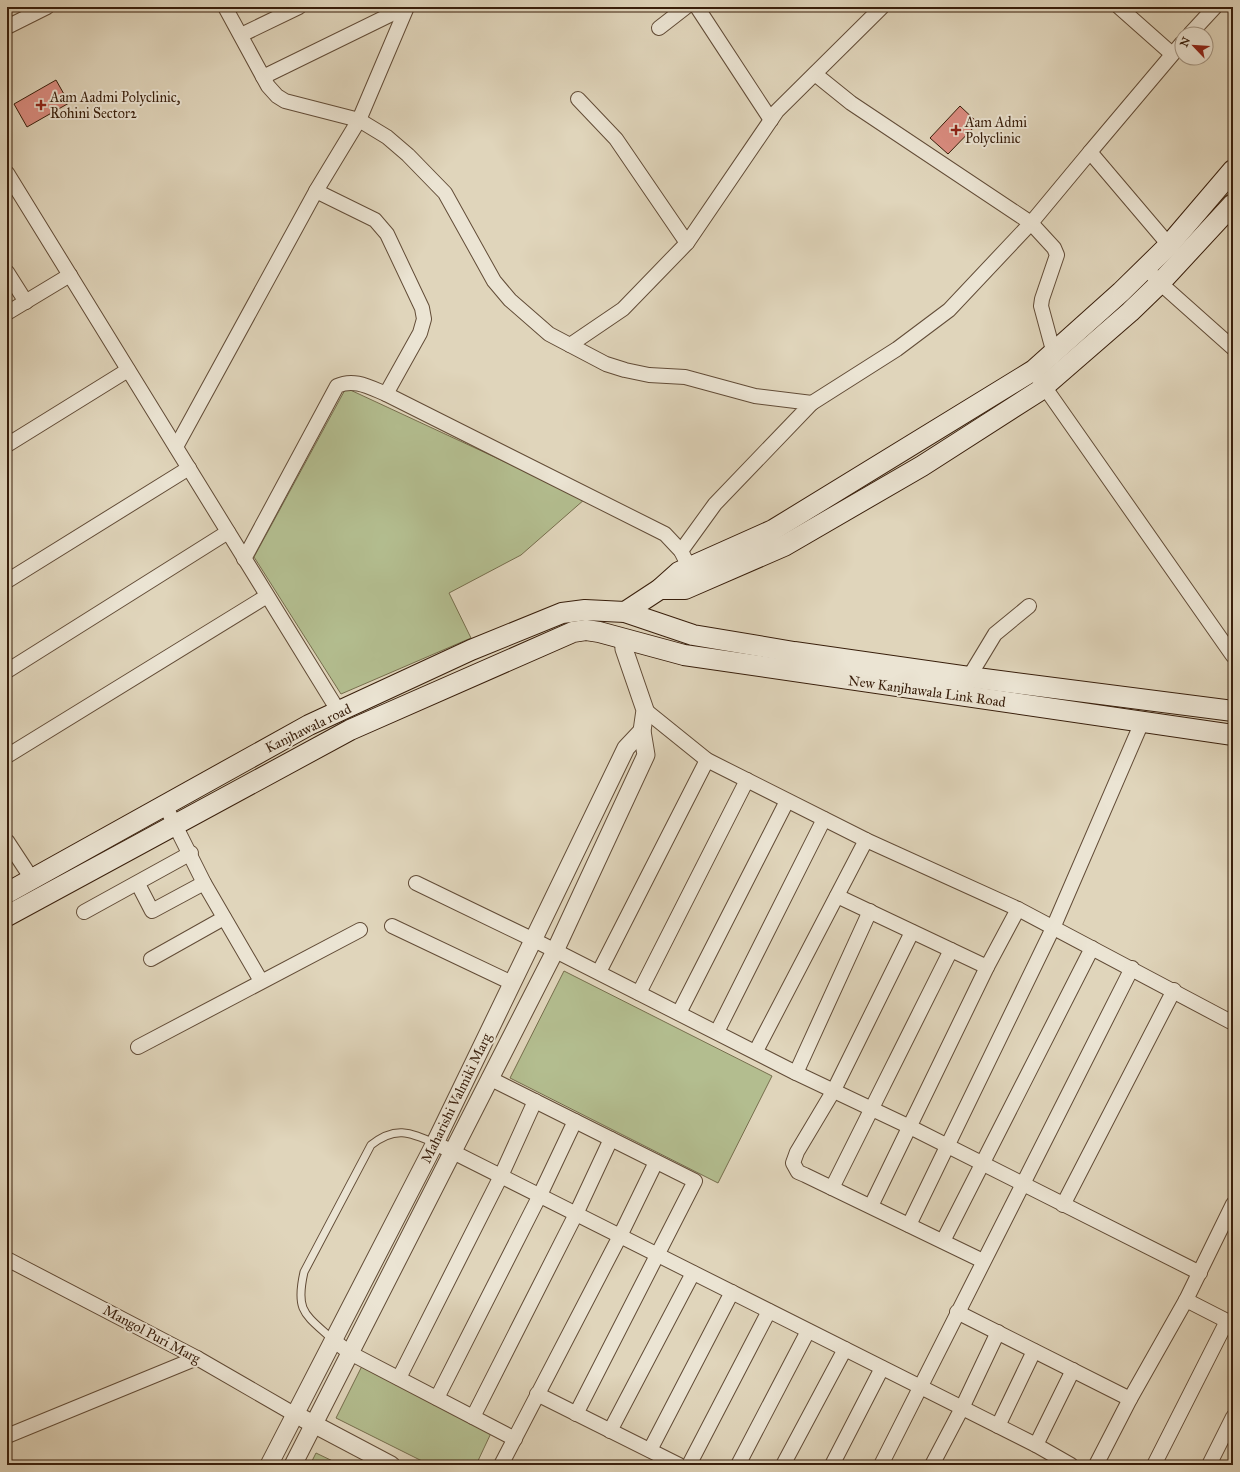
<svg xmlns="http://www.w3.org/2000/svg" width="1240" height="1472" viewBox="0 0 1240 1472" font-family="'IM FELL Great Primer',serif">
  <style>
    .green { fill: #b3bd8f; stroke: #766e4d }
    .building { fill: #db8d81; stroke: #381e0b }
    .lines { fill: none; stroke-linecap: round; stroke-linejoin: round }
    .service-casing { stroke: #624c37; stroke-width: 9 }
    .minor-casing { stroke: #624c37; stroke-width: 16 }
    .tertiary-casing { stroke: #624c37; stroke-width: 19 }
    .secondary-casing { stroke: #381e0b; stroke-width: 22 }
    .service { stroke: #ebe4d3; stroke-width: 7 }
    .minor { stroke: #ebe4d3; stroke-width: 14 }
    .tertiary { stroke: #ebe4d3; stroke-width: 17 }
    .secondary { stroke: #ebe4d3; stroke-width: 20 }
    .poi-dot { fill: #8f2418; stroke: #ebe4d3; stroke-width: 1.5 }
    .labels { text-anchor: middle; stroke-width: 4; stroke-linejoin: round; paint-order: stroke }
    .poi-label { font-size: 14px; fill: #381e0b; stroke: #ebe4d3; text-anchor: start }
    .street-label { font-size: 14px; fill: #381e0b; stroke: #ebe4d3 }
  </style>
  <rect width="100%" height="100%" fill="#e0d5bb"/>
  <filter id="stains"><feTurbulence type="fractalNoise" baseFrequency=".005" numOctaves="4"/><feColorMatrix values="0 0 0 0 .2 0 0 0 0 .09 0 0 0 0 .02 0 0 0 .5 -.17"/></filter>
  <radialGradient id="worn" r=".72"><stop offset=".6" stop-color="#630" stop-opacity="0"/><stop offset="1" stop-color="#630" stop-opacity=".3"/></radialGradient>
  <g class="green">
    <path d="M346,388L585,499L521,555L449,593L471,638L341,694L254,557Z"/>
    <path d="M564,971L772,1076L718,1183L510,1078Z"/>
    <path d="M362,1366L492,1431L476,1465H430L336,1418Z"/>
    <path d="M316,1453L341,1465H310Z"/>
  </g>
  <g class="building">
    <path d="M56,80L69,103L27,127L14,104Z"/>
    <path d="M960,106L978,123L948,154L930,138Z"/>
  </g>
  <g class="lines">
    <defs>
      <path id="service" d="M333,1340C305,1314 295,1312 304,1272L371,1145C395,1126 409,1132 435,1143"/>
      <g id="minor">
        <path d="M225,7L268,86L277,96L285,101L359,120L387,137L408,155L445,193L494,281L510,300L549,334L606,364L625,370L649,375L685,377L755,396L812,403L715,504L681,551"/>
        <path d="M697,7L771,120"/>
        <path d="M1119,7L1172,54"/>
        <path d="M7,27L47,7"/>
        <path d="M659,28L686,7"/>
        <path d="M1190,34L1215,7"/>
        <path d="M241,35L299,7"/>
        <path d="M815,74L851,103L1031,223L1054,248L1057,255L1042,299L1041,306L1054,354"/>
        <path d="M263,77L406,7"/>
        <path d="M578,99L616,139L687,243"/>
        <path d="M7,173L339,712"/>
        <path d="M316,191L375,220L387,234L422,308L424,319L420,333L386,394"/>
        <path d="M1169,245L1090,152L1182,43"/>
        <path d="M1146,268L1160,283L1233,348"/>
        <path d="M7,272L26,302"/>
        <path d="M7,313L70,275"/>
        <path d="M570,345L623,309L687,243L777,111L882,7"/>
        <path d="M1039,379L1233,656"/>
        <path d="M812,403L897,349L949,310L1031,223L1090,152"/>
        <path d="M7,445L128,370"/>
        <path d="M176,447L316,191L359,120L407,7"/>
        <path d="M244,559L337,386C354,378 369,387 386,394L665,534L681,551L685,559"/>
        <path d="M7,581L189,468"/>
        <path d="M7,671L228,532"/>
        <path d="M969,677L995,634L1029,606"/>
        <path d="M645,710L707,760L866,840L1018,909L1233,1023"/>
        <path d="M7,756L267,596"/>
        <path d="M165,805L204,883L261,981"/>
        <path d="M7,841L32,879"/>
        <path d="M416,883L534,940L796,1073L910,1127L1200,1273"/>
        <path d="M138,884L152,911L204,883"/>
        <path d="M837,896L987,967"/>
        <path d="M84,912L191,853"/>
        <path d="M392,926L512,983"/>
        <path d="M912,932L834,1090L797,1152L793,1163L798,1172L805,1175L983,1261"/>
        <path d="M151,959L224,918"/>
        <path d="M599,972L707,760"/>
        <path d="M639,993L747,780"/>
        <path d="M679,1013L787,801"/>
        <path d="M717,1032L824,819"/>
        <path d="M138,1047L360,930"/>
        <path d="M756,1051L866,840"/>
        <path d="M796,1073L870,911"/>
        <path d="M489,1078L695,1181L576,1414"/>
        <path d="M435,1143L1036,1445L1071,1465"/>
        <path d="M832,1188L951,950"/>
        <path d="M1063,1205L1174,990"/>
        <path d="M871,1206L987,967L1018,909"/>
        <path d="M909,1225L1053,928L1142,722"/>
        <path d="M943,1241L1092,948"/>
        <path d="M7,1259L197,1358L294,1414"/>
        <path d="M1186,1300L1233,1324"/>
        <path d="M957,1312L1130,1399"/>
        <path d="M333,1340L350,1353L515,1439"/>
        <path d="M399,1378L501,1176L535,1101"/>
        <path d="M537,1394L679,1465"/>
        <path d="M437,1398L540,1195L575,1121"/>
        <path d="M473,1417L576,1214L611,1139"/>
        <path d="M998,1426L1034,1351"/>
        <path d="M610,1431L693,1273"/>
        <path d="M7,1436L197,1358"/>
        <path d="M1036,1445L1073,1370"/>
        <path d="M650,1450L732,1292"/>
        <path d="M501,1465L620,1236L656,1162"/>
        <path d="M689,1465L769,1311"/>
        <path d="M738,1465L808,1331"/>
        <path d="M783,1465L845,1349"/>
        <path d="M832,1465L882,1368"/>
        <path d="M881,1465L1132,968"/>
        <path d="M932,1465L962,1408L998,1332"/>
        <path d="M1096,1465L1130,1399L1186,1300L1233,1204"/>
        <path d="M1154,1465L1227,1321"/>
        <path d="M1209,1465L1233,1417"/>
      </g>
      <g id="tertiary">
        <path d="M304,1419L391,1465"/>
        <path d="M269,1465L435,1143L626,748L642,731"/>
        <path d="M293,1465L555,951L646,755L642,731L645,710L624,649L623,638"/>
      </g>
      <g id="secondary">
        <path d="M660,589H685L784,546L922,466L1039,391L1130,312L1160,283L1233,204"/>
        <path d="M625,612L660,589L679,572L773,530L1034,370L1121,292L1169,245L1233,170"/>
        <path d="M7,893L309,725L471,650L562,613L585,610L625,612L693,635L794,652L969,677L1233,711"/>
        <path d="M7,916L350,730L573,632L586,630L599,632L684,655L1233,735"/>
      </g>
    </defs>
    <use href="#service" class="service-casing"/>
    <use href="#minor" class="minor-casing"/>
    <use href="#tertiary" class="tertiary-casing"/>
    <use href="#secondary" class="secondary-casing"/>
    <use href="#service" class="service"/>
    <use href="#minor" class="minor"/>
    <use href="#tertiary" class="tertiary"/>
    <use href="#secondary" class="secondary"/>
  </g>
  <g class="poi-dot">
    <path d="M39 99h4v4h4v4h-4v4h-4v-4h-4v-4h4z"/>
    <path d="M954 124h4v4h4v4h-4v4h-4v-4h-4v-4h4z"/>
  </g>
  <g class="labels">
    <g class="poi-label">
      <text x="50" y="102">Aam Aadmi Polyclinic,<tspan x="50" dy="16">Rohini Sector2</tspan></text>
      <text x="965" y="127">Aam Admi<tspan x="965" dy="16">Polyclinic</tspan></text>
    </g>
    <g class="street-label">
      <text transform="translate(927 691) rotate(8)" y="5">New Kanjhawala Link Road</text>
      <text transform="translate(308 728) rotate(-26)" y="5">Kanjhawala road</text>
      <text transform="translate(456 1098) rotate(-64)" y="5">Maharishi Valmiki Marg</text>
      <text transform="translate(152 1334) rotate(28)" y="5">Mangol Puri Marg</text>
    </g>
  </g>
  <rect width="1240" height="1472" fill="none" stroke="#e0d5bb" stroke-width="24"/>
  <rect x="8" y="8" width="1224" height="1456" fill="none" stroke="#381e0b" stroke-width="2"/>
  <rect x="12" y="12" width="1216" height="1448" fill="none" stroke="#381e0b"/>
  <g transform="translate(1194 46) rotate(295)"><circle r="19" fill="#ebe4d3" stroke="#a39583"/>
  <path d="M0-3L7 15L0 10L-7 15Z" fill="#8f2418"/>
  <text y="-6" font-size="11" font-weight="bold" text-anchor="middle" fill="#381e0b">N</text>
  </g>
  <rect width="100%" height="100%" filter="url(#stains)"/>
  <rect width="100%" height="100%" fill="url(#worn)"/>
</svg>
